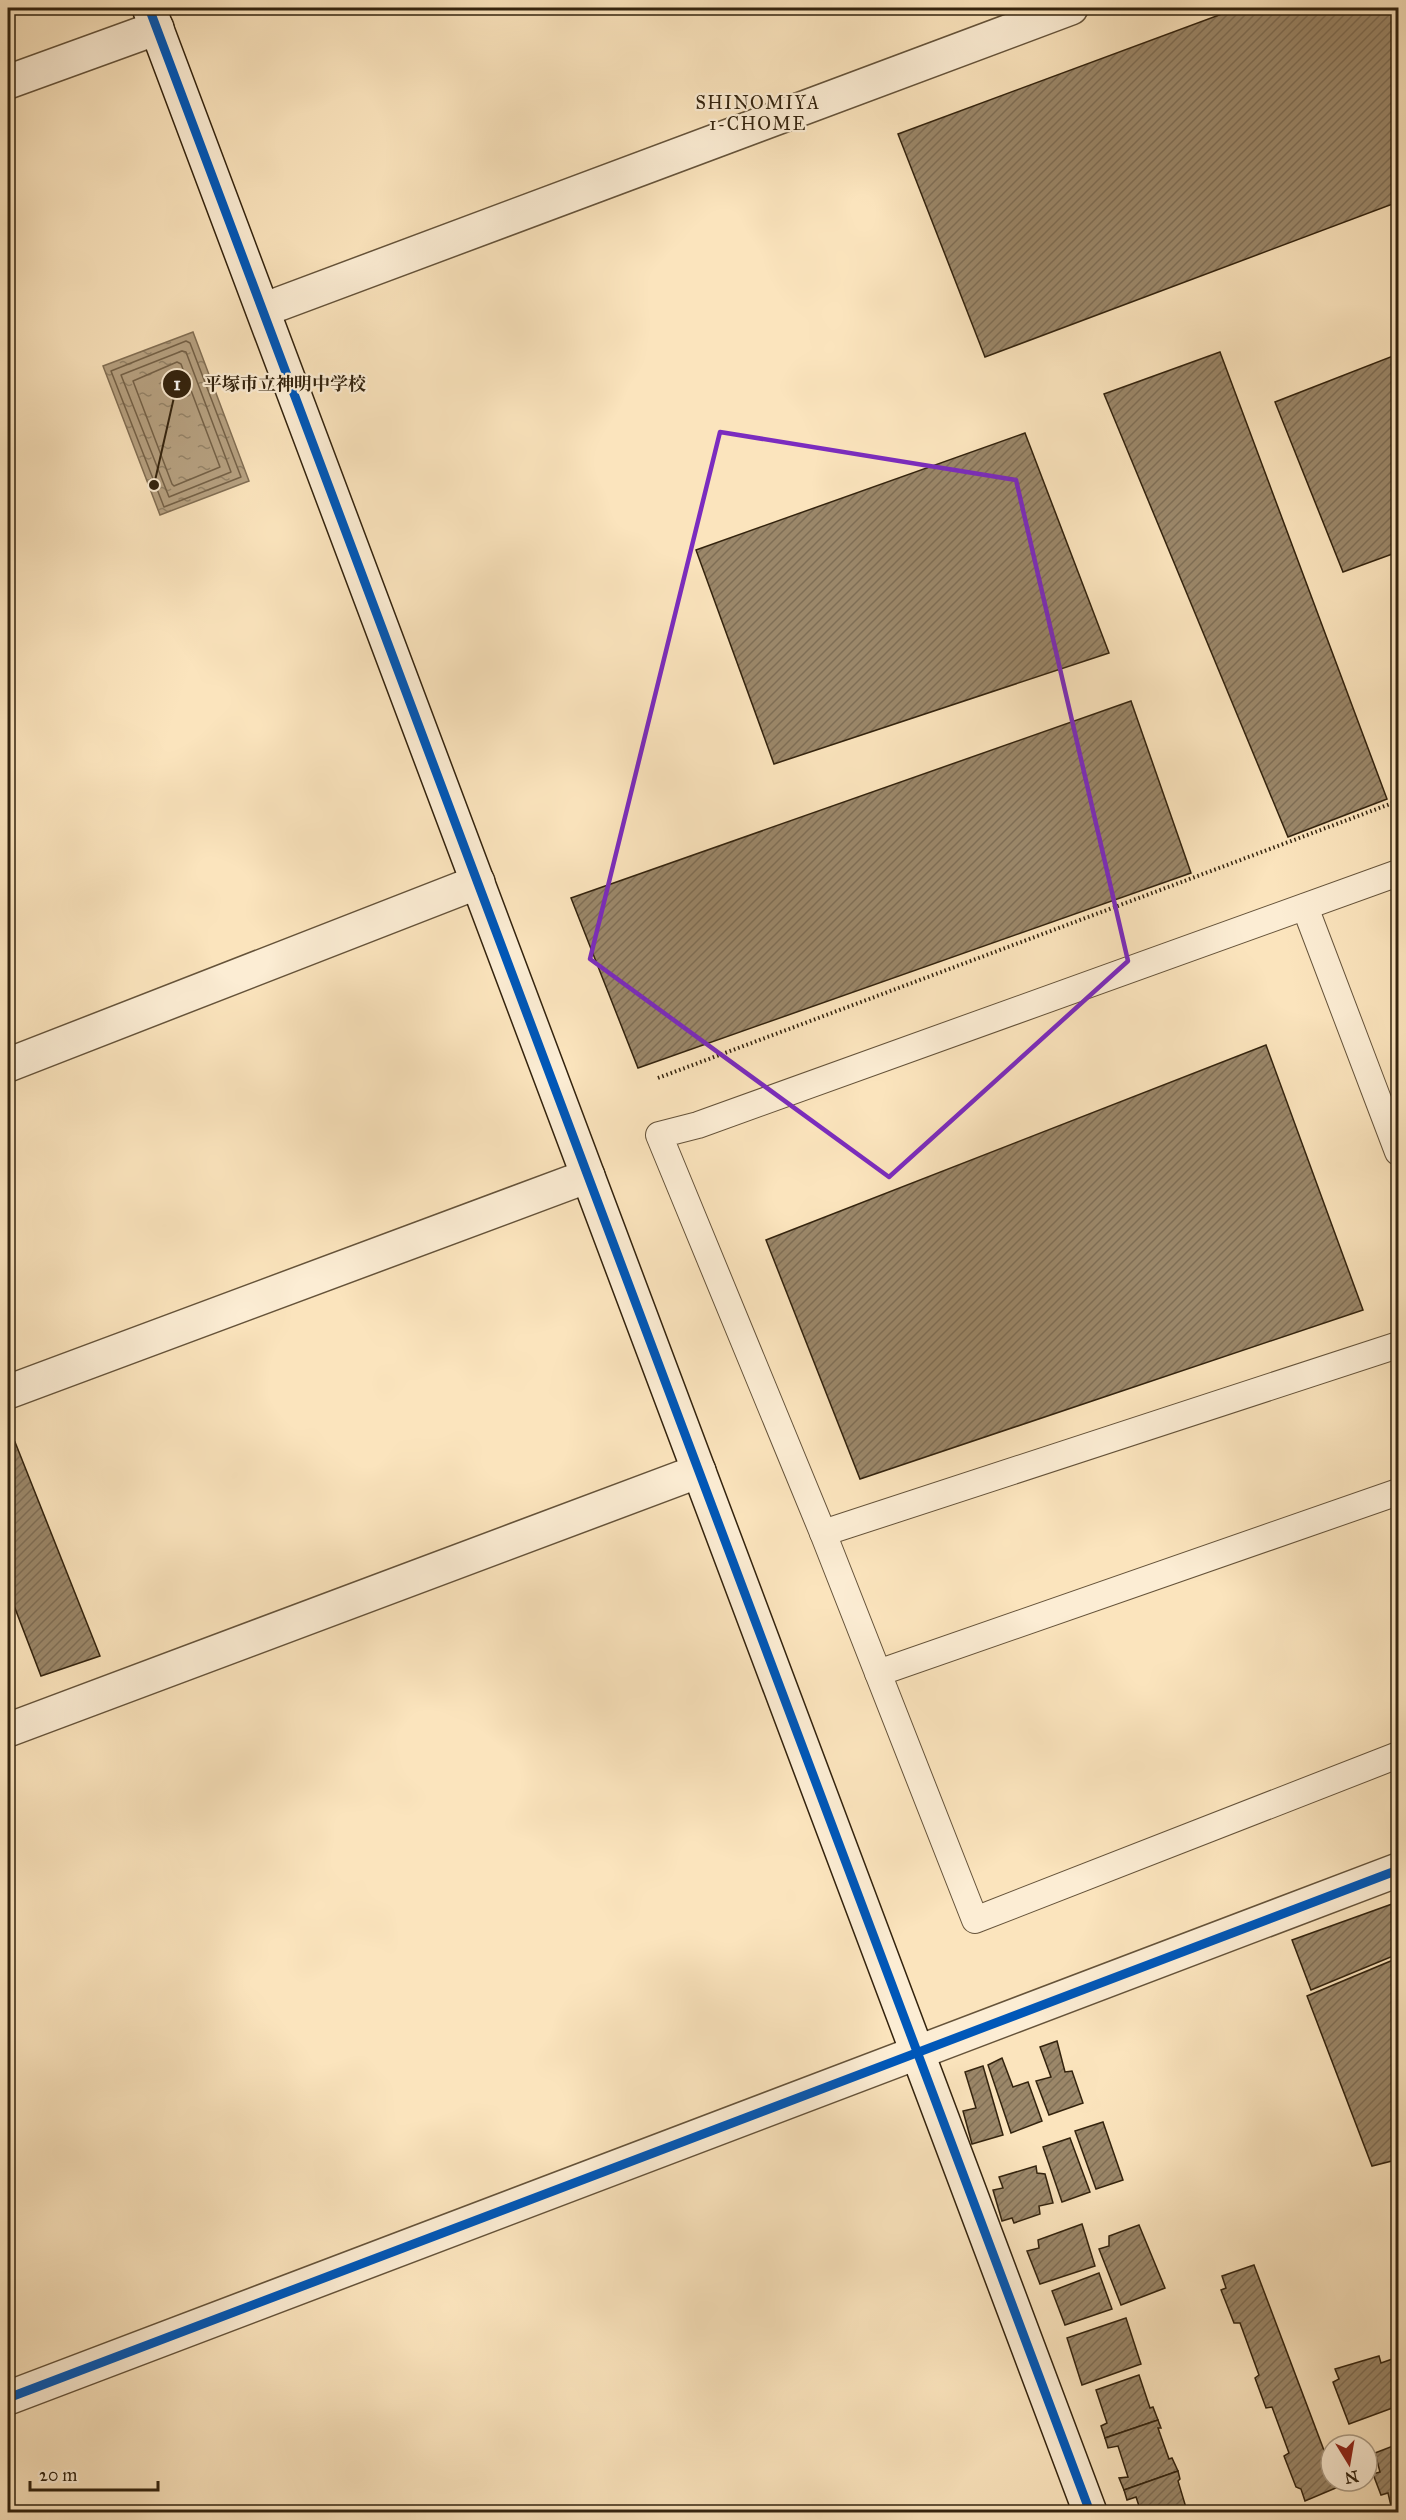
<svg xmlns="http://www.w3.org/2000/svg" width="1406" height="2520" viewBox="0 0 1406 2520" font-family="'IM FELL Great Primer','Noto Serif JP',serif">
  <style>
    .water { fill: url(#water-ripples); stroke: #826f54; stroke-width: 1.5 }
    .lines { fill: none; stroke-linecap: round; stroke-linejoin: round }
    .shore { stroke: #756248; stroke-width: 1.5 }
    .building { fill: url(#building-hatch); stroke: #33230e; stroke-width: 1.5 }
    .lane-casing { stroke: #65533a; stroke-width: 28 }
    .street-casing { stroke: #65533a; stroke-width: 36 }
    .secondary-casing { stroke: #33230e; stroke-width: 36 }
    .path { stroke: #33230e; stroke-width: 4; stroke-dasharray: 1.5 3; stroke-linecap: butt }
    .lane { stroke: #fcedd4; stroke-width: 26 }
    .street { stroke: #fcedd4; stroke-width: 33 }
    .secondary { stroke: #fcedd4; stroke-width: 33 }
    .cycleway-casing { stroke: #fcedd4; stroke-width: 13 }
    .cycleway { stroke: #0057b8; stroke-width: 9 }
    .marked { fill: none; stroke: #7b2cbf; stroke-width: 4.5; stroke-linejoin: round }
    .labels { text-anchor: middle; stroke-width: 4.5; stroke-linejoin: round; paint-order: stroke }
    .neighbourhood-label { font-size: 18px; letter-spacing: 1.5px; fill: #33230e; stroke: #fcedd4 }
    .leader { fill: none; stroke: #33230e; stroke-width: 2 }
    .callout-dot { fill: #33230e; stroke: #fcedd4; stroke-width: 2 }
    .mark-label { font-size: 18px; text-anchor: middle; font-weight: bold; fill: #fff }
    .callout-label { font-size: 18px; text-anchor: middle; font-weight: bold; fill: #33230e; stroke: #fcedd4; stroke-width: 4.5; stroke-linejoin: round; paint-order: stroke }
  </style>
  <defs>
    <pattern id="water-ripples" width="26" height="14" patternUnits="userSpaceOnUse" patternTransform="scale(1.5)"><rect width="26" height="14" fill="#b7a282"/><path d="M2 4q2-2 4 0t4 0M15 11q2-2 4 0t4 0" fill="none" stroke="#958469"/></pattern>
    <pattern id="building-hatch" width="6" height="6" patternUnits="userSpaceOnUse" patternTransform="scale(1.5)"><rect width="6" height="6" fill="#9b8769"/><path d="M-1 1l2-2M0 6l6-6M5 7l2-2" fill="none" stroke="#7f6e55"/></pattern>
  </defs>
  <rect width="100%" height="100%" fill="#fbe4bd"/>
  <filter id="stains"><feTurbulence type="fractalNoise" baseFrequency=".00333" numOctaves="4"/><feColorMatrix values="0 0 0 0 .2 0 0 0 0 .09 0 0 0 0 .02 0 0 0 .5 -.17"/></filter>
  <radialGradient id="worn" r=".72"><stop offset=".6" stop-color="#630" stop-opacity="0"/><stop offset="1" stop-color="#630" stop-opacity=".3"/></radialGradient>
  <path class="water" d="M193,332L249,481L160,515L103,366Z"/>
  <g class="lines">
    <g class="shore">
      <path d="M186,341L190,343L241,477L164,507L111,371Z"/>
      <path d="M182,351L186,352L231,472L169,497L121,375Z"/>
      <path d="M177,362L181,364L220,467L174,486L172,484L133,381Z"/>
    </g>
  </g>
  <g class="building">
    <path d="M1238,8H1398V202L985,357L898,134Z"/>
    <path d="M1220,352L1387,799L1288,837L1104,394Z"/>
    <path d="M1398,354V552L1343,572L1275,402Z"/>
    <path d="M1025,433L1109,653L774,764L696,550Z"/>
    <path d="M1131,701L1191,873L638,1068L571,898Z"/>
    <path d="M1266,1045L1363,1310L860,1479L766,1240Z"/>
    <path d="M15,1442L100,1656L41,1676L8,1590V1445Z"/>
    <path d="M1392,1904L1398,1922V1954L1311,1990L1292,1940Z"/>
    <path d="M1398,1958V2167L1396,2160L1372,2166L1307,1996Z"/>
    <path d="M1057,2041L1065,2072L1072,2071L1083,2103L1049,2115L1036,2081L1051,2077L1040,2047Z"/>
    <path d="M1002,2058L1013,2087L1028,2082L1042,2121L1011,2133L988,2065Z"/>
    <path d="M983,2066L1003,2135L972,2144L963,2111L976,2108L965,2072Z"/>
    <path d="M1103,2122L1123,2180L1096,2189L1075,2131Z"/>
    <path d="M1070,2138L1090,2192L1062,2202L1043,2147Z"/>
    <path d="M1036,2166L1037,2173L1045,2174L1053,2203L1039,2206L1040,2214L1014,2223L1012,2218L1002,2221L993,2190L1003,2188L999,2177Z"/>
    <path d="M1082,2224L1095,2266L1040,2284L1027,2251L1039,2248L1038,2240Z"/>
    <path d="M1139,2225L1165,2288L1121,2305L1099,2249L1109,2246V2236Z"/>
    <path d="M1254,2265L1331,2469V2481H1336L1338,2487L1305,2501L1301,2489L1296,2487L1284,2456L1289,2453L1272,2407L1266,2408L1255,2378L1259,2375L1240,2323H1234L1221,2290L1226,2288L1222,2276Z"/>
    <path d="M1099,2273L1112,2309L1065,2325L1052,2291Z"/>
    <path d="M1126,2318L1141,2364L1082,2385L1067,2338Z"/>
    <path d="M1398,2346V2406L1349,2424L1333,2382L1339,2379L1335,2369L1379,2356L1381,2363L1398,2357L1396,2347Z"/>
    <path d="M1139,2375L1150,2408L1153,2407L1158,2420L1105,2438L1101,2426L1107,2423L1096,2390Z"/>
    <path d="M1158,2420L1161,2428H1158L1169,2459L1172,2458L1178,2471L1124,2490L1119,2478L1128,2477L1118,2446L1108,2448L1105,2438Z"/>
    <path d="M1398,2444V2503L1391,2506L1388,2493L1381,2495L1373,2474L1380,2472L1375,2453Z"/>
    <path d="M1178,2471L1180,2479L1178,2481L1187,2511L1193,2510L1194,2512H1141L1136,2497L1127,2500L1124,2490Z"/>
  </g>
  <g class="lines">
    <defs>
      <g id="lane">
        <path d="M1305,907L1398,1152"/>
        <path d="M1398,1345L823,1533L975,1920L1398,1755"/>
        <path d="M823,1533L659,1135L698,1125L1398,873"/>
        <path d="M878,1673L1398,1492"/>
      </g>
      <g id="street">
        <path d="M8,82L157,28"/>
        <path d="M263,310L1071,8"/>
        <path d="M8,1065L478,882"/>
        <path d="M8,1392L588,1176"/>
        <path d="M8,1730L699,1471"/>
        <path d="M8,2398L1398,1870"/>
      </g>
      <path id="secondary" d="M149,8L1090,2512"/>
    </defs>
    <use href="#lane" class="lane-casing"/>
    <use href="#street" class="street-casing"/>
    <use href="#secondary" class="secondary-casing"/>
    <path class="path" d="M658,1078L1398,801"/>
    <use href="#lane" class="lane"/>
    <use href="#street" class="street"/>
    <use href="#secondary" class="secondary"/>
    <defs>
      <g id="cycleway">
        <path d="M149,8L1090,2512"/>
        <path d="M8,2398L1398,1870"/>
      </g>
    </defs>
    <use href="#cycleway" class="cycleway-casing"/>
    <use href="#cycleway" class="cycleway"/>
  </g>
  <path class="marked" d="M720,432L1016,480L1128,961L889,1177L590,959Z"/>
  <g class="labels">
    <g class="neighbourhood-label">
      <text x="758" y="109">SHINOMIYA<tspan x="758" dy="21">1-CHOME</tspan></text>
    </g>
  </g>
  <path class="leader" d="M154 485L177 384"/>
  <g class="callout-dot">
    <circle cx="154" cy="485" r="6"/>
    <circle cx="177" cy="384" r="15"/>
  </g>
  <g class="mark-label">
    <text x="177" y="390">1</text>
  </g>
  <g class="callout-label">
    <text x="285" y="390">平塚市立神明中学校</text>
  </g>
  <rect width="1406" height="2520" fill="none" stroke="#fbe4bd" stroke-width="30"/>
  <rect x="9" y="9" width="1388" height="2502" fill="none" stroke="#33230e" stroke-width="3"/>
  <rect x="15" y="15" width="1376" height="2490" fill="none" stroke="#33230e" stroke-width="1.5"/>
  <g transform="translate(1349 2463) rotate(169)"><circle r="28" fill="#fcedd4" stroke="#ac9c85" stroke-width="1.5"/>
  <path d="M0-4.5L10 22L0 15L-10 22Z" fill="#8f2418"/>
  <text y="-9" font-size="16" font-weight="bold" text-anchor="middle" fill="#33230e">N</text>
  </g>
  <path d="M30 2481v9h128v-9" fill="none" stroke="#33230e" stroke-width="3"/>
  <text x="39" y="2481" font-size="18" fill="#33230e" stroke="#fcedd4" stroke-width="4.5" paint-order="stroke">20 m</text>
  <rect width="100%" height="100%" filter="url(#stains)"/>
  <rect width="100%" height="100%" fill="url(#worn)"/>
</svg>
